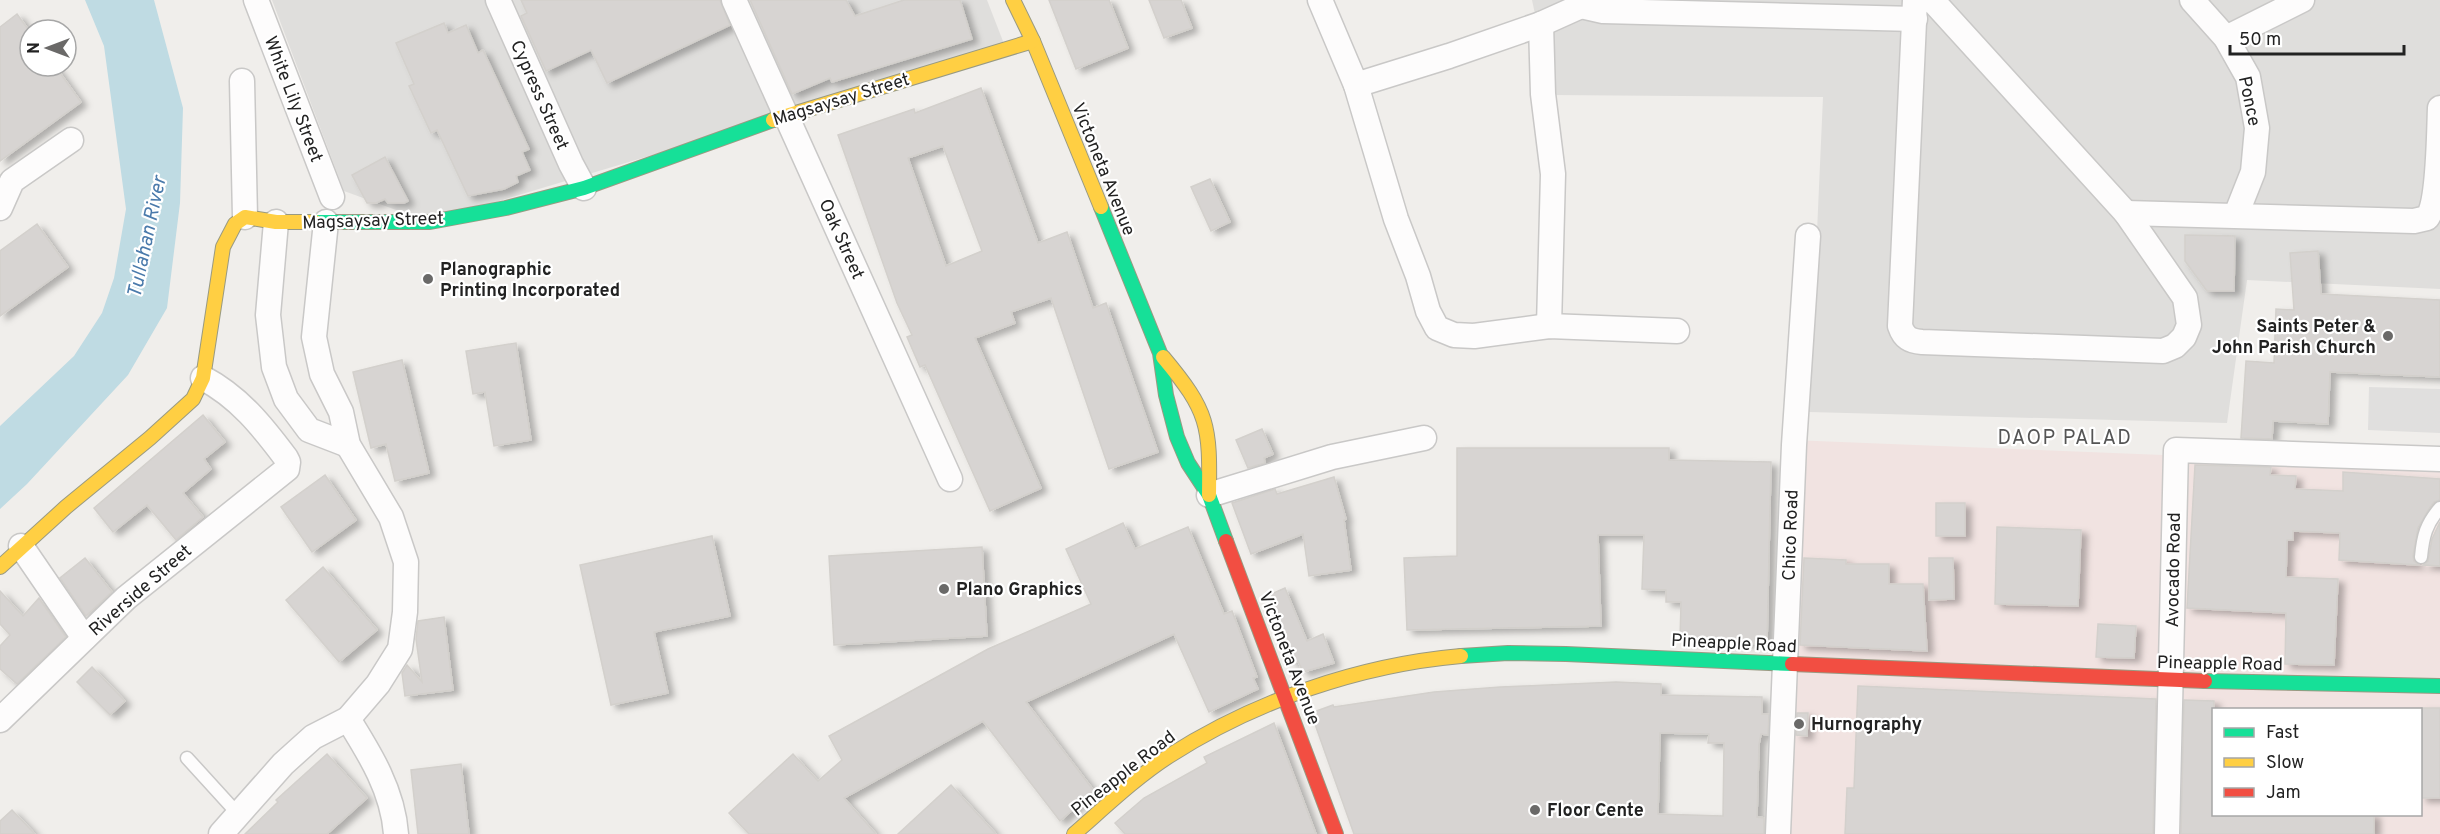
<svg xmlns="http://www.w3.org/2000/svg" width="2440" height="834" viewBox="0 0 2440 834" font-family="Overpass,sans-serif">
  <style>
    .residential { fill: #dfdedc }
    .commercial { fill: #f1e3e1; fill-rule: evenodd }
    .parking { fill: #e0dfde }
    .water { fill: #bfdbe3 }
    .building { fill: #d7d4d2; stroke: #d3d0cc; stroke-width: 1.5; fill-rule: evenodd; filter: url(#shadow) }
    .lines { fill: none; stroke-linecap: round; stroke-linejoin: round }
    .lane-casing { stroke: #c9c8c7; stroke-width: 15 }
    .street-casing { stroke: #c9c8c7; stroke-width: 27 }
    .fast-casing { stroke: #999a82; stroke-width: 16 }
    .slow-casing { stroke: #999a82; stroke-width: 16 }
    .jam-casing { stroke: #999a82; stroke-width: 16 }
    .lane { stroke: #fdfcfc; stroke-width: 12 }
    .street { stroke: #fdfcfc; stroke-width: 24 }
    .fast { stroke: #16e098; stroke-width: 14 }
    .slow { stroke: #ffcf43; stroke-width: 14 }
    .jam { stroke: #f24e42; stroke-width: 14 }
    .poi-dot { fill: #6a6968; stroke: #fff; stroke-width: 2 }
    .labels { text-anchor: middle; stroke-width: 4.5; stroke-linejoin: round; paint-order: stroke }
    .street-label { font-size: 18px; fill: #222; stroke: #fff }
    .poi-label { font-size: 18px; font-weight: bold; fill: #222; stroke: #fff; text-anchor: start }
    .water-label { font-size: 20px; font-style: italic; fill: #4a7aab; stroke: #fff }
    .neighbourhood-label { font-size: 20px; letter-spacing: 1.5px; fill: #555; stroke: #fff }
  </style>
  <defs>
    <filter id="shadow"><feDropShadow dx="6" dy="4" stdDeviation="3" flood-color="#0004"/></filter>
  </defs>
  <rect width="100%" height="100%" fill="#f0eeeb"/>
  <g class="residential">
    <path d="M272,0H987L1006,49L429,222L344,191Z"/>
    <path d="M1532,0H2440V289L2247,280L2227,423L1809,412L1823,97L1552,95Z"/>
  </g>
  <path class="commercial" d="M1791,440L2440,466V834H1782ZM2214,710H2420V814H2214Z"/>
  <path class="parking" d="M2369,387L2440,389V433L2368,430Z"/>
  <path class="water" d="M85,0H154L183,108L180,203L167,308L128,375L27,484L0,509V426L74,356L102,313L114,278L126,209L104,46Z"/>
  <g class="building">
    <path d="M521,0H720L730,25L607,83L591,50L546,71L521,16L527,13Z"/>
    <path d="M750,0H846L855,16L904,0H960L972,39L832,82L830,78L792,94Z"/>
    <path d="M1049,0H1109L1128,48L1076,69Z"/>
    <path d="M1149,0H1181L1192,28L1164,38Z"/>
    <path d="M17,14L30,32V66H55L81,102L0,161V27Z"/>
    <path d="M444,23L448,33L466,25L478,53L483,50L529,149L522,152L530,170L516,176L518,182L504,189L468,196L437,130L431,133L409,86L414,84L396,43Z"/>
    <path d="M981,88L1038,243L1067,232L1093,308L1106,303L1158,452L1109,469L1051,298L1011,312L1015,323L975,338L1041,488L990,511L925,365L920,367L907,337L912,335L897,303L838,135L914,109L915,113ZM943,146L982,251L946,266L908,158Z"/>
    <path d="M385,157L408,201L404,203H388L385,199L376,203H367L352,175Z"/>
    <path d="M1210,179L1230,222L1211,231L1191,187Z"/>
    <path d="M37,224L68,267L0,316V251Z"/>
    <path d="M2185,235L2235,236L2234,291H2207L2185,261Z"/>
    <path d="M2318,251L2321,294L2440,300V377L2330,372L2328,424L2273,421L2272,439L2241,438L2246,361L2274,363L2276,309L2294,310L2290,253Z"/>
    <path d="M516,343L531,440L494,446L485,392L473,394L466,351Z"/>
    <path d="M402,360L429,473L395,481L386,444L371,448L353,372Z"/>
    <path d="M203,415L225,442L204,459L211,469L183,493L203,517L176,540L147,505L113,532L94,508Z"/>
    <path d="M1262,429L1273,454L1264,458L1265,463L1248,468L1236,440Z"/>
    <path d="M1457,448H1669V460L1771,462L1767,644L1680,640L1681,602H1666V590L1642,589L1644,535H1598L1601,626L1407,630L1404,558L1457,556Z"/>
    <path d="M2195,465L2271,467L2270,475L2296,476L2295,489L2343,491V472L2440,479V500L2434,502L2429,509L2418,528L2413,556L2414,561L2419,565L2339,560L2340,533L2293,531V540H2287L2286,577L2338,579L2334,665L2285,664L2286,613L2187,608Z"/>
    <path d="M325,475L356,520L312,552L281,507Z"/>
    <path d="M1334,477L1346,519L1344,520L1351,570L1309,576L1303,534L1251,554L1232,503L1275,489L1277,494Z"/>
    <rect x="1936" y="503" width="29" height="33"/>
    <path d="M2440,522V566L2423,565L2428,561L2432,539Z"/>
    <path d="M1123,523L1135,549L1188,527L1224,614L1232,611L1257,677L1253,678L1258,689L1209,712L1174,634L1026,702L1094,791L1060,821L983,721L844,798L876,834H749L729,813L793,754L818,781L842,760L829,736L988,649L1091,604L1066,549Z"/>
    <path d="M1997,527L2081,530L2078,606L1995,604Z"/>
    <path d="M712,536L730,616L654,632L668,693L611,705L580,565Z"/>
    <path d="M982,547L987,636L834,645L829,556Z"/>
    <path d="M85,558L112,592L86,616L60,578Z"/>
    <path d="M1804,558L1846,560V564H1889V584H1923L1927,651L1800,645Z"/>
    <path d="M1929,558H1953L1954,599L1929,600Z"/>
    <path d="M323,567L377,630L339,662L286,600Z"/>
    <path d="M1285,588L1307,641L1323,634L1334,663L1303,672L1298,661L1292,663L1267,596Z"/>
    <path d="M0,591L23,616L39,598L66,637L17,684L0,669V646L10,635L0,624Z"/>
    <path d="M444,617L453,690L405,696L402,673L407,665L422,682L416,639L418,621Z"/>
    <path d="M2098,624L2136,626L2134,658L2096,657Z"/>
    <path d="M92,667L125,701L110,715L77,682Z"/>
    <path d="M1616,682L1661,684V695L1762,697V714H1769L1768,735L1761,734L1759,744L1757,817L1764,818V834H1354L1311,713L1333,705L1334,707L1434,692L1500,687ZM1660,733L1709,734L1708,743H1724L1723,816L1658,814Z"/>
    <path d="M1858,686L2156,699L2153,834H1845L1847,788H1854Z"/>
    <path d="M2184,700L2214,701V814H2374V834H2181Z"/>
    <rect x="2421" y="708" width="19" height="90"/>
    <path d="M1797,713H1808L1807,736L1796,735Z"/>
    <path d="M1274,723L1316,834H1125L1115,823L1144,798L1207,763L1204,757Z"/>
    <path d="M327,754L367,798L327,834H245L278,802L276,800Z"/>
    <path d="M461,764L469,834H418L411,770Z"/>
    <path d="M951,785L996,834H898Z"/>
    <path d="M12,810L35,834H0V821Z"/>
  </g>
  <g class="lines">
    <defs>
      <g id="lane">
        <path d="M2421,557C2423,536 2426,524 2440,508"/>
        <path d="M187,758L238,814"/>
      </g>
      <g id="street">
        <path d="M256,0L332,197"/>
        <path d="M498,0L571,164L584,188"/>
        <path d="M734,0L950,479"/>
        <path d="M1320,0L1356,85L1396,219L1418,276L1428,311L1437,328L1454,335L1474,336L1549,326L1677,331"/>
        <path d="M1915,0L1900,326C1904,338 1910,341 1922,342L2163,351L2175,346L2184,337L2189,325L2185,298L2126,213L1932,0"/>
        <path d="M2192,0L2226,38L2248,77L2257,128L2253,172L2236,215"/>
        <path d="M1581,6L1603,11L1915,19"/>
        <path d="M1541,24L1543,94L1553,174L1549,326"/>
        <path d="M2226,38L2302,0"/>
        <path d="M242,81L245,217"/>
        <path d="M1356,85L1449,56L1541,24L1581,6L1578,0"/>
        <path d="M0,208L12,181L71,140"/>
        <path d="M2126,213L2414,221L2427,218C2439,203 2439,130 2440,108"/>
        <path d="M276,222L268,315L274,367L286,399L309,430L348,445"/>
        <path d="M1209,495L1332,457L1424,438"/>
        <path d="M21,546L84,638"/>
        <path d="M348,719C370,754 393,791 396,834"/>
        <path d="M0,720L126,598L287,469L288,462L286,458C262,426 239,397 203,378"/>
        <path d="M221,834L283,764L313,737L348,719L378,684L400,649L405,612L406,562L391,517L348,445L341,412L322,374L314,337L326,222"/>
        <path d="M1778,834L1794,445L1808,236"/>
        <path d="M2167,834L2176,450L2440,459"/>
      </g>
      <g id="fast">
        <path d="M1101,207L1160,353L1166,395L1177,437L1188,463L1209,495L1226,541"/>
        <path d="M315,222H430L506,208L584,188L773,120"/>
        <path d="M1461,656L1508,653L1566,654L1792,664"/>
        <path d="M2205,681L2440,686"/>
      </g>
      <g id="slow">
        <path d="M1013,0L1033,41L1101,207"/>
        <path d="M773,120L1033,41"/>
        <path d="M1163,357C1209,412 1210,425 1209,495"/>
        <path d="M0,567L66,507L150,438L193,399L203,378L223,247L235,224L245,217L276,222H315"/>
        <path d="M1074,834C1105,807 1135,778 1169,756C1255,701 1359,665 1461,656"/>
      </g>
      <g id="jam">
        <path d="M1226,541L1336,834"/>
        <path d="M1792,664L2205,681"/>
      </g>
    </defs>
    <use href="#lane" class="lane-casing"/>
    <use href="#street" class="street-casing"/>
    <use href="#fast" class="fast-casing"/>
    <use href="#slow" class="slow-casing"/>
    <use href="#jam" class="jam-casing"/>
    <use href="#lane" class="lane"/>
    <use href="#street" class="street"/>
    <use href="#fast" class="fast"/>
    <use href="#slow" class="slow"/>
    <use href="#jam" class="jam"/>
  </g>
  <g class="poi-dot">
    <circle cx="428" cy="279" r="6"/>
    <circle cx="2388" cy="336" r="6"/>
    <circle cx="944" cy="589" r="6"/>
    <circle cx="1799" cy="724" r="6"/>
    <circle cx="1535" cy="810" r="6"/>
  </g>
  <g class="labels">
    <g class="street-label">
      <text transform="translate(540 95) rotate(66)" y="6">Cypress Street</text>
      <text transform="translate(294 99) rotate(69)" y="6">White Lily Street</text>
      <text transform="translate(841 99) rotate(-17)" y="6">Magsaysay Street</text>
      <text transform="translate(2250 101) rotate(78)" y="6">Ponce</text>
      <text transform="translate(1104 169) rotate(68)" y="6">Victoneta Avenue</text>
      <text transform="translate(373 220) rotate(-2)" y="6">Magsaysay Street</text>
      <text transform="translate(842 239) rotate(66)" y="6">Oak Street</text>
      <text transform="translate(1790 535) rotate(-88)" y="6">Chico Road</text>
      <text transform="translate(2173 570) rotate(-89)" y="6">Avocado Road</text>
      <text transform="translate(140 590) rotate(-41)" y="6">Riverside Street</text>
      <text transform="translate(1734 643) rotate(3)" y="6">Pineapple Road</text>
      <text transform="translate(1290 658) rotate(69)" y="6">Victoneta Avenue</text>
      <text transform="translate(2220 663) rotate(1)" y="6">Pineapple Road</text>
      <text transform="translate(1123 773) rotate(-38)" y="6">Pineapple Road</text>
    </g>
    <g class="poi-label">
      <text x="440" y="275">Planographic<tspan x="440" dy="21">Printing Incorporated</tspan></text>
      <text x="2376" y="332" text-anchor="end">Saints Peter &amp;<tspan x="2376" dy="21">John Parish Church</tspan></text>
      <text x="956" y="595">Plano Graphics</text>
      <text x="1811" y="730">Hurnography</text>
      <text x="1547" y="816">Floor Cente</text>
    </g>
    <g class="water-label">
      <text transform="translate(146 237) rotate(-78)" y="7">Tullahan River</text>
    </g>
    <g class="neighbourhood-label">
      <text x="2065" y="444">DAOP PALAD</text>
    </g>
  </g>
  <rect x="2212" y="708" width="210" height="108" fill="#ffffff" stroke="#a7a7a7" stroke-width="1.5"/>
  <rect x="2224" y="728" width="30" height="9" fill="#16e098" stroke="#a7a7a7" stroke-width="1.5"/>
  <text x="2266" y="738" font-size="18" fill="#222222">Fast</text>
  <rect x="2224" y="758" width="30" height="9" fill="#ffcf43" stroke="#a7a7a7" stroke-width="1.5"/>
  <text x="2266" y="768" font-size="18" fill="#222222">Slow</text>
  <rect x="2224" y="788" width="30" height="9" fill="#f24e42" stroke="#a7a7a7" stroke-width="1.5"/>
  <text x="2266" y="798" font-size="18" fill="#222222">Jam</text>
  <g transform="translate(48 48) rotate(270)"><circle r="28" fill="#ffffff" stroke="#a7a7a7" stroke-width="1.5"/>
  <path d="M0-4.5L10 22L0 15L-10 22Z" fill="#6a6968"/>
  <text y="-9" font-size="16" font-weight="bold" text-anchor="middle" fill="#222222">N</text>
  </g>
  <path d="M2230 45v9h174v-9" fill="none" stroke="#222222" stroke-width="3"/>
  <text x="2239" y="45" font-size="18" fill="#222222" stroke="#ffffff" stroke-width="4.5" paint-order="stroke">50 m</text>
</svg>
